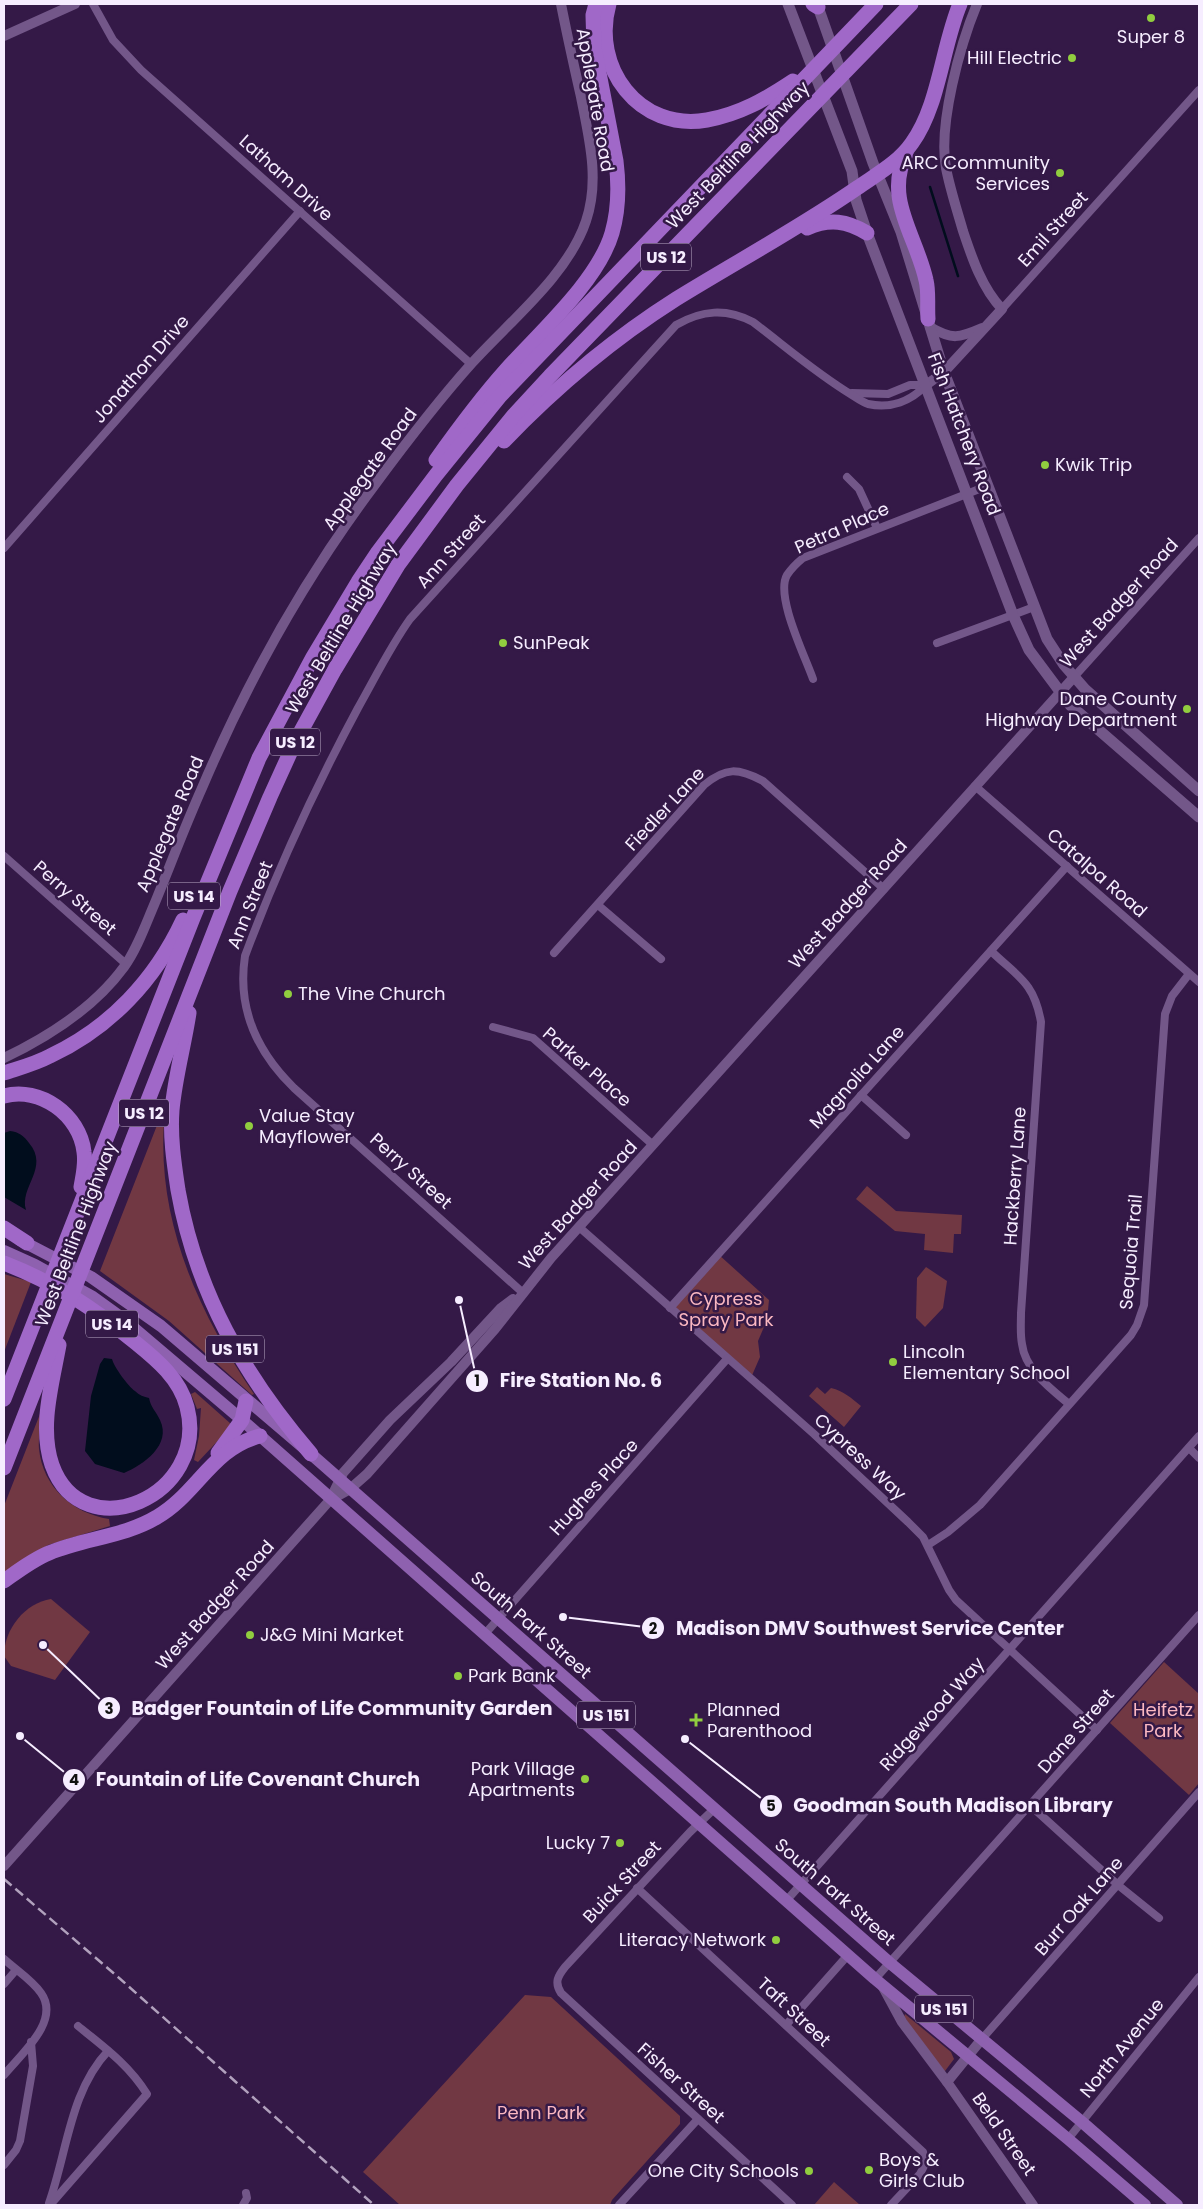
<svg xmlns="http://www.w3.org/2000/svg" width="1203" height="2209" viewBox="0 0 1203 2209" font-family="Poppins,sans-serif">
  <style>
    .green { fill: #713843 }
    .water { fill: #010d1d }
    .lines { fill: none; stroke-linecap: round; stroke-linejoin: round }
    .stream { stroke: #010d1d; stroke-width: 2.5 }
    .minor { stroke: #735789; stroke-width: 8 }
    .tertiary { stroke: #735789; stroke-width: 10 }
    .secondary { stroke: #735789; stroke-width: 11 }
    .primary { stroke: #8e61af; stroke-width: 12 }
    .motorway { stroke: #a068c8; stroke-width: 15 }
    .rail { stroke: #b1a1bd; stroke-width: 2.5; stroke-dasharray: 10 5; stroke-linecap: butt }
    .poi-dot { fill: #91cd3f; stroke: #341947; stroke-width: 2 }
    .labels { text-anchor: middle; stroke-width: 5; stroke-linejoin: round; paint-order: stroke }
    .shield { fill: #341947; stroke: #bcadc8; stroke-width: 1 }
    .shield-label { font-size: 16px; font-weight: bold; fill: #f6edff }
    .poi-label { font-size: 18px; fill: #f6edff; stroke: #341947; text-anchor: start }
    .street-label { font-size: 18px; fill: #f6edff; stroke: #341947 }
    .park-label { font-size: 18px; fill: #fbb8c1; stroke: #341947 }
    .leader { fill: none; stroke: #f6edff; stroke-width: 2 }
    .callout-dot { fill: #f6edff; stroke: #341947; stroke-width: 2 }
    .mark-label { font-size: 15px; text-anchor: middle; font-weight: bold; fill: #111 }
    .callout-label { font-size: 19px; text-anchor: middle; font-weight: bold; fill: #f6edff; stroke: #341947; stroke-width: 5; stroke-linejoin: round; paint-order: stroke }
  </style>
  <rect width="100%" height="100%" fill="#341947"/>
  <g class="green">
    <path d="M163,1110L165,1111C154,1215 196,1309 254,1394L252,1395L169,1321L100,1271Z"/>
    <path d="M867,1186L896,1211L962,1215L961,1234H954L953,1253L924,1250L925,1234L895,1231L856,1199Z"/>
    <path d="M718,1254L769,1300L767,1320L758,1341L760,1357L750,1380L670,1308Z"/>
    <path d="M926,1267L947,1281L943,1308L925,1327L916,1318L917,1278Z"/>
    <path d="M4,1274L31,1282L4,1352Z"/>
    <path d="M817,1387L825,1394L831,1388C844,1391 851,1398 861,1406L844,1427L809,1396Z"/>
    <path d="M195,1392L231,1424L226,1432L198,1462L194,1460L199,1436L201,1408L197,1409L191,1394Z"/>
    <path d="M40,1414C41,1425 38,1437 39,1449C43,1487 72,1513 109,1519L110,1526L48,1545L4,1574V1506Z"/>
    <path d="M51,1599L90,1632L55,1680L11,1666L4,1656C4,1629 25,1603 51,1599Z"/>
    <path d="M1164,1662L1199,1694V1783L1189,1795L1110,1723Z"/>
    <path d="M525,1995L551,1997L680,2116V2124L612,2200L610,2205H400L363,2172Z"/>
    <path d="M905,2014L951,2052L954,2059L945,2071L941,2070L904,2017Z"/>
    <path d="M834,2182L860,2205H814Z"/>
  </g>
  <g class="water">
    <path d="M10,1131C19,1132 24,1136 29,1143C50,1168 19,1187 26,1210L4,1197V1133Z"/>
    <path d="M104,1358L112,1359C114,1367 128,1386 135,1391C139,1395 144,1397 149,1398C151,1408 156,1411 160,1420C172,1445 143,1465 124,1473L95,1464L85,1451L91,1396L100,1364Z"/>
  </g>
  <g class="lines">
    <path class="stream" d="M930,187L958,276"/>
    <g class="minor">
      <path d="M93,4L113,40L141,70L471,364"/>
      <path d="M1002,309L1199,90"/>
      <path d="M852,393L888,394L910,385H926"/>
      <path d="M847,477L859,489L877,528"/>
      <path d="M4,548L300,211"/>
      <path d="M937,643L1034,607"/>
      <path d="M1074,677L1199,538"/>
      <path d="M813,679C805,656 775,596 787,575C791,569 797,563 803,558L987,486"/>
      <path d="M975,786L1199,982"/>
      <path d="M4,856L126,964"/>
      <path d="M598,905L661,959"/>
      <path d="M991,951C1018,977 1034,982 1041,1022L1021,1313C1021,1323 1020,1334 1022,1344C1025,1370 1051,1389 1069,1404"/>
      <path d="M554,953L704,785C726,767 738,768 763,781L884,889"/>
      <path d="M493,1027L533,1038L653,1145"/>
      <path d="M861,1095L906,1135"/>
      <path d="M579,1227L814,1434L908,1522L923,1537L949,1590L956,1600L1097,1730"/>
      <path d="M522,1292L294,1088C257,1052 237,1008 245,956C277,870 315,788 358,708C375,678 390,647 410,619L676,325C702,310 726,308 753,322C786,347 817,374 852,395C857,398 862,402 868,404C891,409 911,401 926,385"/>
      <path d="M670,1308L1067,866"/>
      <path d="M1189,1448L1199,1458"/>
      <path d="M928,1545L948,1532L980,1505L1131,1335L1137,1325L1144,1305L1165,1014L1172,996L1189,974"/>
      <path d="M484,1635L727,1359"/>
      <path d="M1031,1806L1118,1885L1159,1918"/>
      <path d="M714,1809L690,1832L565,1967C558,1976 554,1982 561,1993L792,2205"/>
      <path d="M637,1888L923,2152L926,2162L920,2174L891,2205"/>
      <path d="M786,1901L1199,1436"/>
      <path d="M4,1959C16,1970 32,1980 41,1993C61,2021 21,2054 4,2075"/>
      <path d="M875,1979L1199,1615"/>
      <path d="M4,1984L16,1970"/>
      <path d="M786,2025L848,1955"/>
      <path d="M981,2040L1199,1792"/>
      <path d="M1068,2139L1199,1977"/>
      <path d="M4,2165L16,2150L20,2141L33,2066L31,2042"/>
      <path d="M49,2203C67,2153 70,2091 108,2051"/>
      <path d="M50,2205L147,2094C129,2065 104,2047 78,2026"/>
      <path d="M243,2205L247,2198L246,2193"/>
      <path d="M619,2205L698,2119"/>
    </g>
    <g class="tertiary">
      <path d="M4,36L75,4"/>
      <path d="M930,327C952,340 959,338 982,328"/>
      <path d="M926,385L944,372L1002,309C982,288 972,258 963,231C957,210 950,189 946,168C938,125 960,45 977,4"/>
      <path d="M4,1058C48,1037 94,1008 124,967C137,949 145,926 154,905C170,866 185,826 202,788C247,682 305,578 374,486C405,444 437,402 472,363C510,321 568,275 586,221C600,180 589,138 581,97C574,66 567,35 561,4"/>
      <path d="M330,1500L343,1473L390,1420L451,1362L501,1308L513,1299"/>
      <path d="M4,1866L330,1500L350,1489L367,1474L495,1329L551,1258L1074,677"/>
      <path d="M883,1987L902,2022L947,2082"/>
      <path d="M981,2040L947,2082L1033,2205"/>
    </g>
    <g class="secondary">
      <path d="M788,4L852,171L856,200L867,233L1013,615L1029,650L1070,705L1199,817"/>
      <path d="M817,4L873,163L901,232L944,372L1047,639L1064,665L1085,689L1199,791"/>
    </g>
    <g class="primary">
      <path d="M20,1240L91,1277L161,1326L311,1454L890,1963L1082,2122L1177,2205"/>
      <path d="M4,1251L35,1265L93,1297L122,1318L242,1420L875,1979L1068,2139L1145,2205"/>
    </g>
    <g class="motorway">
      <path d="M609,4C591,67 639,132 707,120C740,114 766,99 793,81"/>
      <path d="M813,4L818,7"/>
      <path d="M906,154C884,199 916,235 926,280C929,292 927,306 928,319"/>
      <path d="M807,228C830,218 847,221 867,233"/>
      <path d="M504,441C555,388 613,339 676,299C736,262 799,228 857,188C877,174 898,163 912,143C939,106 942,47 960,4"/>
      <path d="M436,460C458,429 481,398 506,370C539,333 598,281 612,233C619,209 619,185 616,161L594,47L593,15L596,4"/>
      <path d="M189,1013C184,1046 175,1077 172,1110C170,1137 174,1163 178,1190C196,1292 244,1376 311,1454"/>
      <path d="M4,1073C19,1068 35,1064 50,1056C110,1028 155,980 183,920"/>
      <path d="M4,1096C40,1086 80,1115 84,1152C86,1164 83,1175 81,1187"/>
      <path d="M4,1228L27,1243"/>
      <path d="M4,1263C57,1284 92,1307 136,1343C157,1360 180,1379 187,1407C210,1496 83,1551 52,1465C39,1427 52,1384 59,1345"/>
      <path d="M4,1399L193,918L259,758L313,657L358,582L378,552L436,475L500,396L876,4"/>
      <path d="M218,1453L242,1420L246,1401"/>
      <path d="M4,1468L230,891L270,797L295,742L335,669L398,565L457,485L514,415L550,376L911,4"/>
      <path d="M4,1581C18,1571 32,1560 49,1553C84,1538 124,1537 157,1517C197,1494 212,1448 260,1436"/>
    </g>
    <path class="rail" d="M4,1879L118,1977L374,2205"/>
  </g>
  <g class="poi-dot">
    <circle cx="1151" cy="18" r="5"/>
    <circle cx="1072" cy="58" r="5"/>
    <circle cx="1060" cy="173" r="5"/>
    <circle cx="1045" cy="465" r="5"/>
    <circle cx="503" cy="643" r="5"/>
    <circle cx="1187" cy="709" r="5"/>
    <circle cx="288" cy="994" r="5"/>
    <circle cx="249" cy="1126" r="5"/>
    <circle cx="893" cy="1362" r="5"/>
    <circle cx="250" cy="1635" r="5"/>
    <circle cx="458" cy="1676" r="5"/>
    <path d="M693.5 1712.5h5v5h5v5h-5v5h-5v-5h-5v-5h5z"/>
    <circle cx="585" cy="1779" r="5"/>
    <circle cx="620" cy="1843" r="5"/>
    <circle cx="776" cy="1940" r="5"/>
    <circle cx="869" cy="2170" r="5"/>
    <circle cx="809" cy="2171" r="5"/>
  </g>
  <g class="labels">
    <g class="shield">
      <rect x="641" y="243.5" width="50" height="27" rx="4"/>
      <rect x="270" y="728.5" width="50" height="27" rx="4"/>
      <rect x="168" y="882.5" width="52" height="27" rx="4"/>
      <rect x="119" y="1099.5" width="50" height="27" rx="4"/>
      <rect x="86" y="1310.5" width="52" height="27" rx="4"/>
      <rect x="206" y="1335.5" width="58" height="27" rx="4"/>
      <rect x="577" y="1701.5" width="58" height="27" rx="4"/>
      <rect x="915" y="1995.5" width="58" height="27" rx="4"/>
    </g>
    <g class="shield-label">
      <text x="666" y="263">US 12</text>
      <text x="295" y="748">US 12</text>
      <text x="194" y="902">US 14</text>
      <text x="144" y="1119">US 12</text>
      <text x="112" y="1330">US 14</text>
      <text x="235" y="1355">US 151</text>
      <text x="606" y="1721">US 151</text>
      <text x="944" y="2015">US 151</text>
    </g>
    <g class="poi-label">
      <text x="1151" y="43" text-anchor="middle">Super 8</text>
      <text x="1062" y="64" text-anchor="end">Hill Electric</text>
      <text x="1050" y="169" text-anchor="end">ARC Community<tspan x="1050" dy="21">Services</tspan></text>
      <text x="1055" y="471">Kwik Trip</text>
      <text x="513" y="649">SunPeak</text>
      <text x="1177" y="705" text-anchor="end">Dane County<tspan x="1177" dy="21">Highway Department</tspan></text>
      <text x="298" y="1000">The Vine Church</text>
      <text x="259" y="1122">Value Stay<tspan x="259" dy="21">Mayflower</tspan></text>
      <text x="903" y="1358">Lincoln<tspan x="903" dy="21">Elementary School</tspan></text>
      <text x="260" y="1641">J&amp;G Mini Market</text>
      <text x="468" y="1682">Park Bank</text>
      <text x="707" y="1716">Planned<tspan x="707" dy="21">Parenthood</tspan></text>
      <text x="575" y="1775" text-anchor="end">Park Village<tspan x="575" dy="21">Apartments</tspan></text>
      <text x="610" y="1849" text-anchor="end">Lucky 7</text>
      <text x="766" y="1946" text-anchor="end">Literacy Network</text>
      <text x="879" y="2166">Boys &amp;<tspan x="879" dy="21">Girls Club</tspan></text>
      <text x="799" y="2177" text-anchor="end">One City Schools</text>
    </g>
    <g class="street-label">
      <text transform="translate(595 100) rotate(80)" y="6">Applegate Road</text>
      <text transform="translate(738 155) rotate(-46)" y="6">West Beltline Highway</text>
      <text transform="translate(286 178) rotate(42)" y="6">Latham Drive</text>
      <text transform="translate(1053 229) rotate(-48)" y="6">Emil Street</text>
      <text transform="translate(141 369) rotate(-49)" y="6">Jonathon Drive</text>
      <text transform="translate(964 434) rotate(69)" y="6">Fish Hatchery Road</text>
      <text transform="translate(370 469) rotate(-54)" y="6">Applegate Road</text>
      <text transform="translate(842 528) rotate(-24)" y="6">Petra Place</text>
      <text transform="translate(451 551) rotate(-48)" y="6">Ann Street</text>
      <text transform="translate(1119 603) rotate(-48)" y="6">West Badger Road</text>
      <text transform="translate(341 628) rotate(-59)" y="6">West Beltline Highway</text>
      <text transform="translate(665 809) rotate(-47)" y="6">Fiedler Lane</text>
      <text transform="translate(170 824) rotate(-67)" y="6">Applegate Road</text>
      <text transform="translate(1097 873) rotate(41)" y="6">Catalpa Road</text>
      <text transform="translate(75 898) rotate(41)" y="6">Perry Street</text>
      <text transform="translate(848 904) rotate(-48)" y="6">West Badger Road</text>
      <text transform="translate(250 905) rotate(-68)" y="6">Ann Street</text>
      <text transform="translate(587 1067) rotate(41)" y="6">Parker Place</text>
      <text transform="translate(857 1077) rotate(-48)" y="6">Magnolia Lane</text>
      <text transform="translate(411 1171) rotate(42)" y="6">Perry Street</text>
      <text transform="translate(1015 1176) rotate(-86)" y="6">Hackberry Lane</text>
      <text transform="translate(578 1205) rotate(-48)" y="6">West Badger Road</text>
      <text transform="translate(76 1234) rotate(-69)" y="6">West Beltline Highway</text>
      <text transform="translate(1131 1252) rotate(-85)" y="6">Sequoia Trail</text>
      <text transform="translate(860 1457) rotate(43)" y="6">Cypress Way</text>
      <text transform="translate(594 1487) rotate(-48)" y="6">Hughes Place</text>
      <text transform="translate(215 1605) rotate(-48)" y="6">West Badger Road</text>
      <text transform="translate(531 1625) rotate(41)" y="6">South Park Street</text>
      <text transform="translate(932 1714) rotate(-48)" y="6">Ridgewood Way</text>
      <text transform="translate(1076 1731) rotate(-49)" y="6">Dane Street</text>
      <text transform="translate(622 1882) rotate(-47)" y="6">Buick Street</text>
      <text transform="translate(835 1892) rotate(41)" y="6">South Park Street</text>
      <text transform="translate(1079 1906) rotate(-49)" y="6">Burr Oak Lane</text>
      <text transform="translate(794 2012) rotate(43)" y="6">Taft Street</text>
      <text transform="translate(1122 2048) rotate(-51)" y="6">North Avenue</text>
      <text transform="translate(681 2083) rotate(42)" y="6">Fisher Street</text>
      <text transform="translate(1004 2134) rotate(55)" y="6">Beld Street</text>
    </g>
    <g class="park-label">
      <text x="726" y="1305">Cypress<tspan x="726" dy="21">Spray Park</tspan></text>
      <text x="1163" y="1716">Heifetz<tspan x="1163" dy="21">Park</tspan></text>
      <text x="541" y="2119">Penn Park</text>
    </g>
  </g>
  <path class="leader" d="M459 1300L477 1381M563 1617L653 1628M43 1645L109 1708M20 1736L74 1780M685 1739L771 1806"/>
  <g class="callout-dot">
    <circle cx="459" cy="1300" r="5"/>
    <circle cx="563" cy="1617" r="5"/>
    <circle cx="43" cy="1645" r="5"/>
    <circle cx="20" cy="1736" r="5"/>
    <circle cx="685" cy="1739" r="5"/>
    <circle cx="477" cy="1381" r="12"/>
    <circle cx="653" cy="1628" r="12"/>
    <circle cx="109" cy="1708" r="12"/>
    <circle cx="74" cy="1780" r="12"/>
    <circle cx="771" cy="1806" r="12"/>
  </g>
  <g class="mark-label">
    <text x="477" y="1386">1</text>
    <text x="653" y="1634">2</text>
    <text x="109" y="1714">3</text>
    <text x="74" y="1785">4</text>
    <text x="771" y="1811">5</text>
  </g>
  <g class="callout-label">
    <text x="581" y="1387">Fire Station No. 6</text>
    <text x="870" y="1635">Madison DMV Southwest Service Center</text>
    <text x="342" y="1715">Badger Fountain of Life Community Garden</text>
    <text x="258" y="1786">Fountain of Life Covenant Church</text>
    <text x="953" y="1812">Goodman South Madison Library</text>
  </g>
  <rect width="1203" height="2209" fill="none" stroke="#f6edff" stroke-width="10"/>
</svg>
